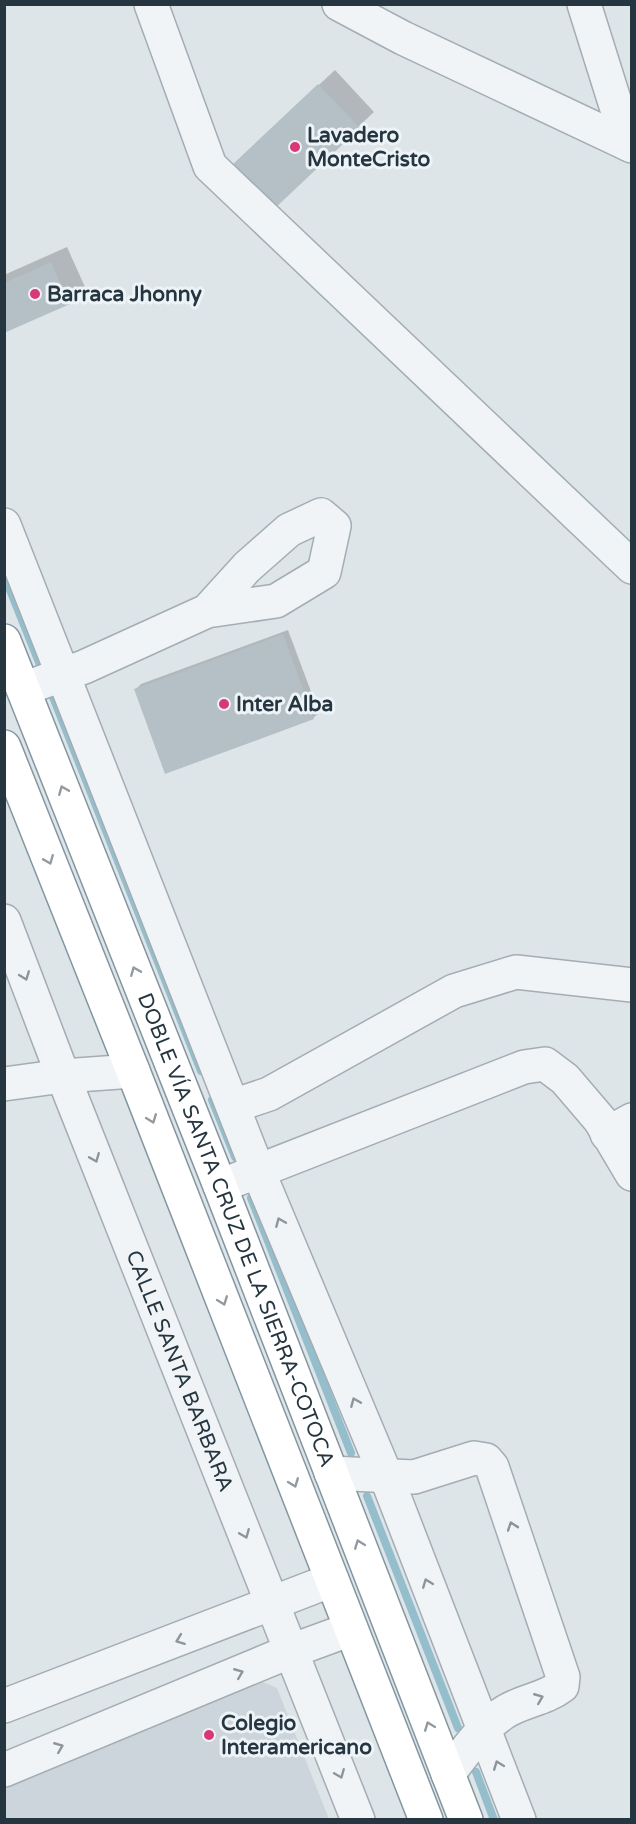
<svg xmlns="http://www.w3.org/2000/svg" width="636" height="1824" viewBox="0 0 636 1824" font-family="'Varela Round',sans-serif">
  <style>
    .built { fill: #cbd5db }
    .shadow { fill: #0003 }
    .lines { fill: none; stroke-linecap: round; stroke-linejoin: round }
    .stream { stroke: #95becc; stroke-width: 8 }
    .building { fill: #b4bfc6 }
    .minor-casing { stroke: #a3adb3; stroke-width: 36 }
    .highway-casing { stroke: #8496a0; stroke-width: 36 }
    .minor { stroke: #f1f4f7; stroke-width: 33 }
    .highway { stroke: #fff; stroke-width: 33 }
    .oneway { stroke: #929aa0 }
    .oneway2 { stroke: #8c959c }
    .poi-dot { fill: #d93878; stroke: #edf3f6; stroke-width: 2 }
    .labels { text-anchor: middle; stroke-width: 6; stroke-linejoin: round; paint-order: stroke }
    .poi-label { font-size: 21px; font-weight: bold; fill: #263641; stroke: #edf3f6; text-anchor: start }
    .street-label { font-size: 21px; fill: #263641; stroke: #edf3f6 }
  </style>
  <rect width="100%" height="100%" fill="#dee5e9"/>
  <path class="built" d="M258,1680L277,1688L329,1819L5,1820V1792L9,1782Z"/>
  <g class="shadow">
    <path d="M335,70L374,112L358,127L249,150Z"/>
    <path d="M67,247L85,287L69,303L4,332V275Z"/>
    <path d="M288,630L319,713L313,718L136,689L141,684Z"/>
  </g>
  <g class="lines">
    <g class="stream">
      <path d="M4,575L44,675"/>
      <path d="M49,687L201,1071"/>
      <path d="M212,1100L235,1157"/>
      <path d="M251,1198L351,1453"/>
      <path d="M367,1496L458,1728"/>
      <path d="M476,1772L494,1820"/>
    </g>
  </g>
  <g class="building">
    <path d="M318,84L360,128L273,210L231,166Z"/>
    <path d="M51,262L70,304L4,333V283Z"/>
    <path d="M283,634L314,719L165,774L134,689Z"/>
  </g>
  <g class="lines">
    <defs>
      <g id="minor">
        <path d="M151,4L210,166L632,567"/>
        <path d="M339,4L403,38L632,146"/>
        <path d="M584,4L628,144"/>
        <path d="M4,525L258,1171L386,1476L519,1820"/>
        <path d="M23,689L84,667L207,611L276,601L324,572L334,526L321,515L289,530L247,567L207,611"/>
        <path id="s1" d="M4,921L63,1076L358,1820"/>
        <path d="M4,1084L63,1076L133,1071"/>
        <path d="M233,1106L269,1094L454,991L516,972L632,985"/>
        <path d="M607,1134L632,1120"/>
        <path d="M220,1186L524,1067L545,1064L565,1079L600,1120L632,1174"/>
        <path d="M331,1473L414,1477L474,1458L486,1460L492,1467L563,1677L562,1686C544,1700 519,1701 502,1714C480,1729 464,1754 448,1774"/>
        <path d="M4,1706L332,1580"/>
        <path d="M4,1770L291,1651L351,1629"/>
      </g>
      <g id="highway">
        <path id="s2" d="M4,641L220,1186L466,1820"/>
        <path d="M4,747L133,1071L426,1820"/>
      </g>
    </defs>
    <use href="#minor" class="minor-casing"/>
    <use href="#highway" class="highway-casing"/>
    <use href="#minor" class="minor"/>
    <use href="#highway" class="highway"/>
  </g>
  <defs><path id="oneway-chevron" d="M-2-3.5L2.5 0L-2 3.5" fill="none" stroke-width="1.6" stroke-linecap="round" stroke-linejoin="round" transform="scale(1.5)"/></defs>
  <g class="oneway">
    <use href="#oneway-chevron" transform="translate(63 790) rotate(-112)"/>
    <use href="#oneway-chevron" transform="translate(49 860) rotate(68)"/>
    <use href="#oneway-chevron" transform="translate(135 971) rotate(-112)"/>
    <use href="#oneway-chevron" transform="translate(152 1119) rotate(69)"/>
    <use href="#oneway-chevron" transform="translate(223 1301) rotate(69)"/>
    <use href="#oneway-chevron" transform="translate(294 1483) rotate(69)"/>
    <use href="#oneway-chevron" transform="translate(359 1544) rotate(-111)"/>
    <use href="#oneway-chevron" transform="translate(429 1726) rotate(-111)"/>
  </g>
  <g class="oneway2">
    <use href="#oneway-chevron" transform="translate(25 976) rotate(69)"/>
    <use href="#oneway-chevron" transform="translate(95 1158) rotate(68)"/>
    <use href="#oneway-chevron" transform="translate(280 1222) rotate(-113)"/>
    <use href="#oneway-chevron" transform="translate(355 1402) rotate(-113)"/>
    <use href="#oneway-chevron" transform="translate(512 1526) rotate(-109)"/>
    <use href="#oneway-chevron" transform="translate(245 1534) rotate(68)"/>
    <use href="#oneway-chevron" transform="translate(427 1583) rotate(-111)"/>
    <use href="#oneway-chevron" transform="translate(180 1640) rotate(159)"/>
    <use href="#oneway-chevron" transform="translate(239 1673) rotate(-22)"/>
    <use href="#oneway-chevron" transform="translate(539 1698) rotate(-22)"/>
    <use href="#oneway-chevron" transform="translate(59 1747) rotate(-22)"/>
    <use href="#oneway-chevron" transform="translate(498 1765) rotate(-111)"/>
    <use href="#oneway-chevron" transform="translate(340 1774) rotate(68)"/>
  </g>
  <g class="poi-dot">
    <circle cx="295" cy="147" r="6"/>
    <circle cx="35" cy="294" r="6"/>
    <circle cx="224" cy="704" r="6"/>
    <circle cx="209" cy="1735" r="6"/>
  </g>
  <g class="labels">
    <g class="poi-label">
      <text x="307" y="142">Lavadero<tspan x="307" dy="24">MonteCristo</tspan></text>
      <text x="47" y="301">Barraca Jhonny</text>
      <text x="236" y="711">Inter Alba</text>
      <text x="221" y="1730">Colegio<tspan x="221" dy="24">Interamericano</tspan></text>
    </g>
    <g class="street-label">
      <text dy="7" stroke="none"><textPath href="#s2" startOffset="633">DOBLE VÍA SANTA CRUZ DE LA SIERRA-COTOCA</textPath></text>
      <text dy="7" stroke="none"><textPath href="#s1" startOffset="483">CALLE SANTA BARBARA</textPath></text>
    </g>
  </g>
  <rect width="636" height="1824" fill="none" stroke="#263641" stroke-width="12"/>
</svg>
